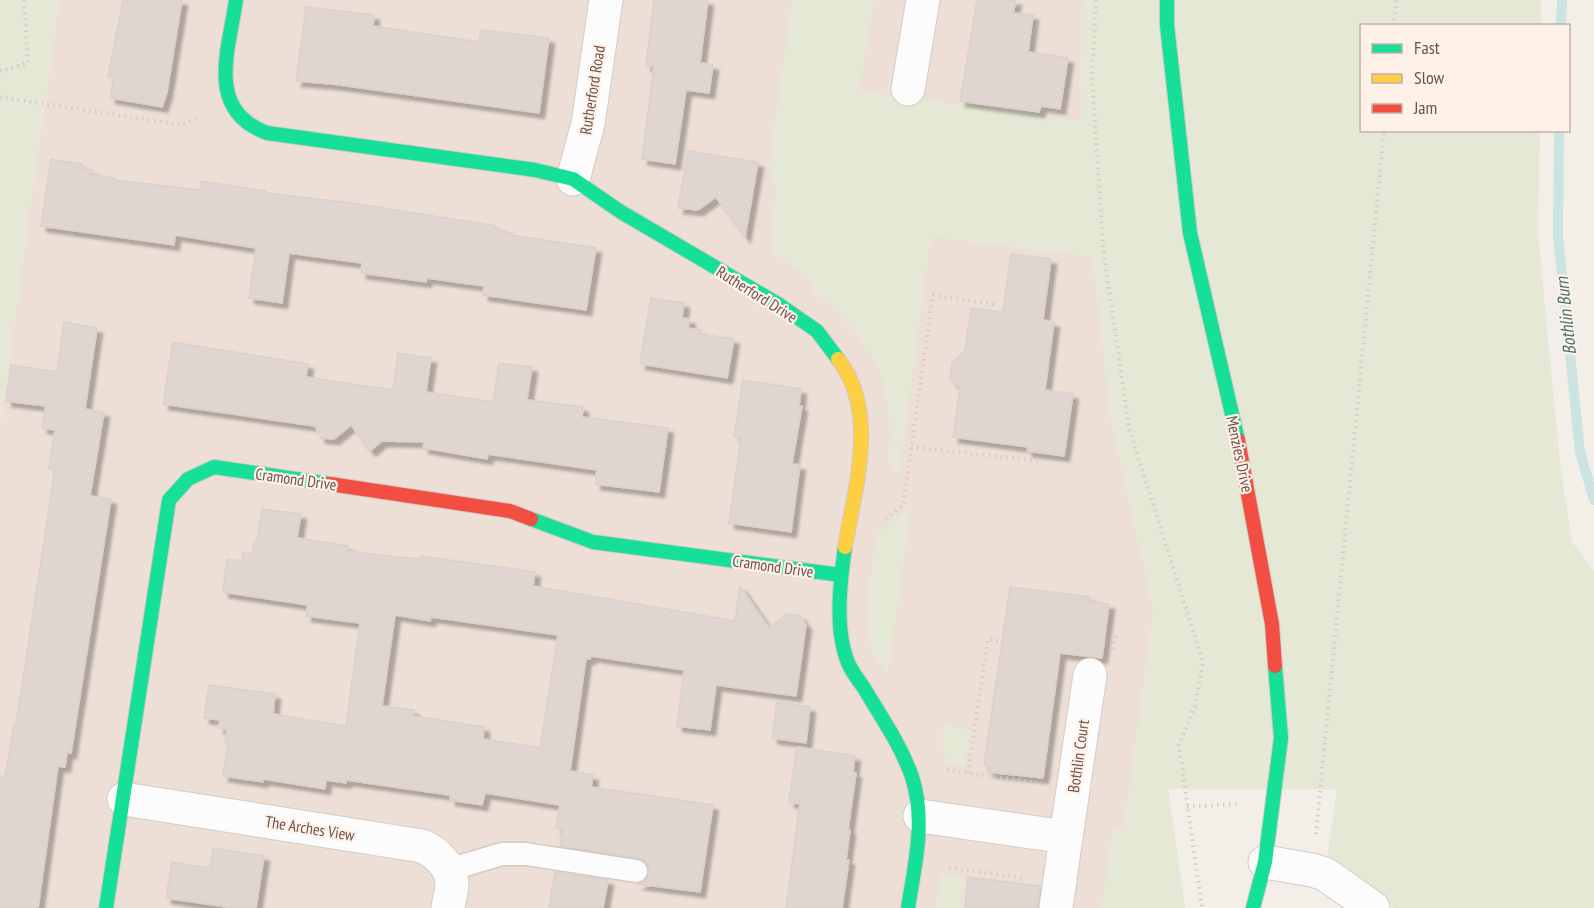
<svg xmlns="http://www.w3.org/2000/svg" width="1594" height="908" viewBox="0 0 1594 908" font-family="'PT Sans Narrow',sans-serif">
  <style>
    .residential { fill: #eddfd6 }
    .green { fill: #e4e8d4 }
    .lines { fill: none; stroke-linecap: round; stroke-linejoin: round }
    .stream { stroke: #cbe4e2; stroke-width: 10 }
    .building { fill: #e0d6d1; stroke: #dcd0cb; stroke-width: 1.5; fill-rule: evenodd; filter: url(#shadow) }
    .lane-casing { stroke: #d3cbc6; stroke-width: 25 }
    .street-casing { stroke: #d3cbc6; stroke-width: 35 }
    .fast-casing { stroke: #d2c9c5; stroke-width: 16 }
    .slow-casing { stroke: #d2c9c5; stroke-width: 16 }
    .jam-casing { stroke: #d2c9c5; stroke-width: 16 }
    .path { stroke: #d6ccc9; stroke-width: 4; stroke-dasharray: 1.5 4.5; stroke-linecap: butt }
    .lane { stroke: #fdfcfc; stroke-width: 22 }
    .street { stroke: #fdfcfc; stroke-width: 33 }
    .fast { stroke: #16e098; stroke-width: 14 }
    .slow { stroke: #ffcf43; stroke-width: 14 }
    .jam { stroke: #f24e42; stroke-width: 14 }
    .labels { text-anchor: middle; stroke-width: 4.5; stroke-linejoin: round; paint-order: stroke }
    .street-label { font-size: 16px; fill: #6e524c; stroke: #fdf1e8 }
    .water-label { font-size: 18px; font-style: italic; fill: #427272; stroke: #fdf1e8 }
  </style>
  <defs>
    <filter id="shadow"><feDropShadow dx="5.5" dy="5.5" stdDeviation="1.5" flood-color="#0004"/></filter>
  </defs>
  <rect width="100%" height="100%" fill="#f4eee8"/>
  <path class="residential" d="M59,0H1082L1081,143L1110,414L1154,610L1113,908H0V424Z"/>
  <g class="green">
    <path d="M0,0H59L0,424Z"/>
    <path d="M792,0H874L859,91L1081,121L1082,0H1541V25L1362,26V130L1540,131L1538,234L1560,463L1572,542L1594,571V908H1395L1327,858L1337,789H1168L1185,908H1101L1113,828H1124L1154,610L1110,414L1093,257L931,237L899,476L887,460L890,433L886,395L877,364L853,330L830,305L814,293L809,277L770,251L776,188L769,164Z"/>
    <path d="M911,508L888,675L872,655L866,605L877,533Z"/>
    <path d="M943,724L970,730L965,767L947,764L942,745Z"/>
    <path d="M941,874L964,877L959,906L962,908H935Z"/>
  </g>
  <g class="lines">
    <g class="stream">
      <path d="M1561,26L1562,0"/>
      <path d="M1559,130L1558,236L1580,452L1594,500"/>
    </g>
  </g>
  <g class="building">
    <path d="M123,0H182L167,92L162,107L110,98L114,78L108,77Z"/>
    <path d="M654,0H708L700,63L713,65L709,93L686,90L675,164L642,159L654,66H646Z"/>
    <path d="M977,0H1016L1013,13L1033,15L1028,52L1068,58L1060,109L1041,106L1039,112L960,101Z"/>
    <path d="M306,7L374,15L373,26L479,42L481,30L549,38L539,113L333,84L296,81Z"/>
    <path d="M688,151L758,162L745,237L716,197L698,210L678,208Z"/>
    <path d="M51,159L82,164L81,169L93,170L92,175L114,178V180L200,190L201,181L220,184L265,191V193L352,203L497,226L496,230L512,233L511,235L596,248L586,310L483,295L484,286L427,278L426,282L361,273L362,263L289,253L282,303L249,298L256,248L175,235L174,245L41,226Z"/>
    <path d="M1011,254L1051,259L1043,320L1054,322L1045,390L1073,394L1064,456L1027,451L1028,447L953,437L960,388L950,379L952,363L965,351L971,308L1003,312Z"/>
    <path d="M651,298L684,303L682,318L690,319L688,328L701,330L700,334L734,339L727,378L640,364Z"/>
    <path d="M64,322L97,328L85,409L104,412L90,496L111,499L71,753H67L65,767L58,766L38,908H0V776L5,777L14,724L16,725L55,469L49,468L55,430L42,428L46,406L6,401L11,365L57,372Z"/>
    <path d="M173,342L308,364L306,377L393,390L398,353L431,358L426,392L493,402L499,363L532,367L527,400L583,407L582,417L668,428L659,492L595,484L597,470L488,454L487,459L423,448L424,442L382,441L370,451L351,425L334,439L321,438L315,426L163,404Z"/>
    <path d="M743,380L801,389L799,406H802L792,464L800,465L791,532L729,523L741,437L734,436Z"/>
    <path d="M262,509L301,514L297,538L348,546V551L403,558V557L420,559L421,556L535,572L533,586L735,621L740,586L769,628L787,614L799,615L806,625L796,696L716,685L710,730L677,726L684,670L591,656L590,659L586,658L570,771L593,775L591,787L713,805L700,892L638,884L646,880L649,872V867L645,861L639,858L560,846L563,829L556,828L560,805L485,793L482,805L450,800V795L346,780V783L326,780L325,789L263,779V782L223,776L228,743L225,742L227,730L218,728L220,720L204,718L209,685L275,694L273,714L346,726L360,623L306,616L308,605L223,592L227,559L242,561L243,553L252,554L254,542H257ZM395,615L430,621L431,617L558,635L540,748L483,739L484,727L413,716L414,710L382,706Z"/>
    <path d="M1010,587L1090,597L1089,602L1109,604L1102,658L1060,653L1043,778L988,772V766L984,765Z"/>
    <path d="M777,702L810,707L806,743L772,738Z"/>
    <path d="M797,747L855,756L853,772L856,773L848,830H850L846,860H849L842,908H786L800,804L789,802Z"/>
    <path d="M213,848L264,856L256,908H234L166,898L172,862L210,868Z"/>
    <path d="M555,872L608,880L603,908H549Z"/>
    <path d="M968,877L1040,886L1038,908H965Z"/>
  </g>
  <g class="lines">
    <defs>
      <path id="lane" d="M448,870L502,854H526L636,871"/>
      <g id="street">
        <path d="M908,89L923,0"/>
        <path d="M573,179L588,124L606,0"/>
        <path d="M124,799L422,846C436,852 451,866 452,883C452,891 449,900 448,908"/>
        <path d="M920,816L1066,837L1090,675"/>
        <path d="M1265,862L1312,870L1325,874L1373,908"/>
        <path d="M1056,908L1066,837"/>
      </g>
      <g id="fast">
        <path d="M236,0C229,50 205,110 267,133L535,170L573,179L621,212L778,304L817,331L838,359"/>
        <path d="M1167,0V25L1190,233L1238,440"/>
        <path d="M531,519L593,542L841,575"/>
        <path d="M845,547C840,583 834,631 849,665C853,673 859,681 864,688C881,717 901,745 912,777C926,820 915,864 908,908"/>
        <path d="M106,908L169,500L188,479L214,467L330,484"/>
        <path d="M1253,908L1265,862L1281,738L1275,666"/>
      </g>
      <path id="slow" d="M838,359C879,411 855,488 845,547"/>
      <g id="jam">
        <path d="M1238,440L1272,624L1275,666"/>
        <path d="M330,484L510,511L531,519"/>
      </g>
    </defs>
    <use href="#lane" class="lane-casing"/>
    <use href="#street" class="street-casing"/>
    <use href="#fast" class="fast-casing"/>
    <use href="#slow" class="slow-casing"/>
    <use href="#jam" class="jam-casing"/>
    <g class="path">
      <path d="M1096,0L1092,75L1103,247L1129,428L1203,662L1195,706L1179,745L1202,908"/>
      <path d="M1394,26L1396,0"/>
      <path d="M0,71L28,63L24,0"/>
      <path d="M0,97L182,125L200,117"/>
      <path d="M911,447L1039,461"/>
      <path d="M886,519L903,505L933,295L997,305"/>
      <path d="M1113,649L1116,635"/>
      <path d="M947,770L1037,783"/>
      <path d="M968,773L988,639L1002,641"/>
      <path d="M1187,807L1237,804"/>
      <path d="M1316,834L1384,130"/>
      <path d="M949,868L1025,878"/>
    </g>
    <use href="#lane" class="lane"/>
    <use href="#street" class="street"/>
    <use href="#fast" class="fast"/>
    <use href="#slow" class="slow"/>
    <use href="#jam" class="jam"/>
  </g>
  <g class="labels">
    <g class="street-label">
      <text transform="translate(592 90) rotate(-81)" y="6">Rutherford Road</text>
      <text transform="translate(757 294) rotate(32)" y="6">Rutherford Drive</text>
      <text transform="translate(1240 454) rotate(78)" y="6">Menzies Drive</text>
      <text transform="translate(296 479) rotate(8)" y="6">Cramond Drive</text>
      <text transform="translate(773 566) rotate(8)" y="6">Cramond Drive</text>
      <text transform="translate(1078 756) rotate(-82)" y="6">Bothlin Court</text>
      <text transform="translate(310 828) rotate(9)" y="6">The Arches View</text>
    </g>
    <g class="water-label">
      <text transform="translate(1566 316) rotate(-96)" y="6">Bothlin Burn</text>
    </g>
  </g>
  <rect x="1360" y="24" width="210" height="108" fill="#fdf1e8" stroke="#c4b1aa" stroke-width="1.5"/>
  <rect x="1372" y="44" width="30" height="9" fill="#16e098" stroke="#c4b1aa" stroke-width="1.5"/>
  <text x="1414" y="54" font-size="18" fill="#6e524c">Fast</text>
  <rect x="1372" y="74" width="30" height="9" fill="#ffcf43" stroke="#c4b1aa" stroke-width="1.5"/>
  <text x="1414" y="84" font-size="18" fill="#6e524c">Slow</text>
  <rect x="1372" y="104" width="30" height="9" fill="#f24e42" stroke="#c4b1aa" stroke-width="1.5"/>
  <text x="1414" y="114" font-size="18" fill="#6e524c">Jam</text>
</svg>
